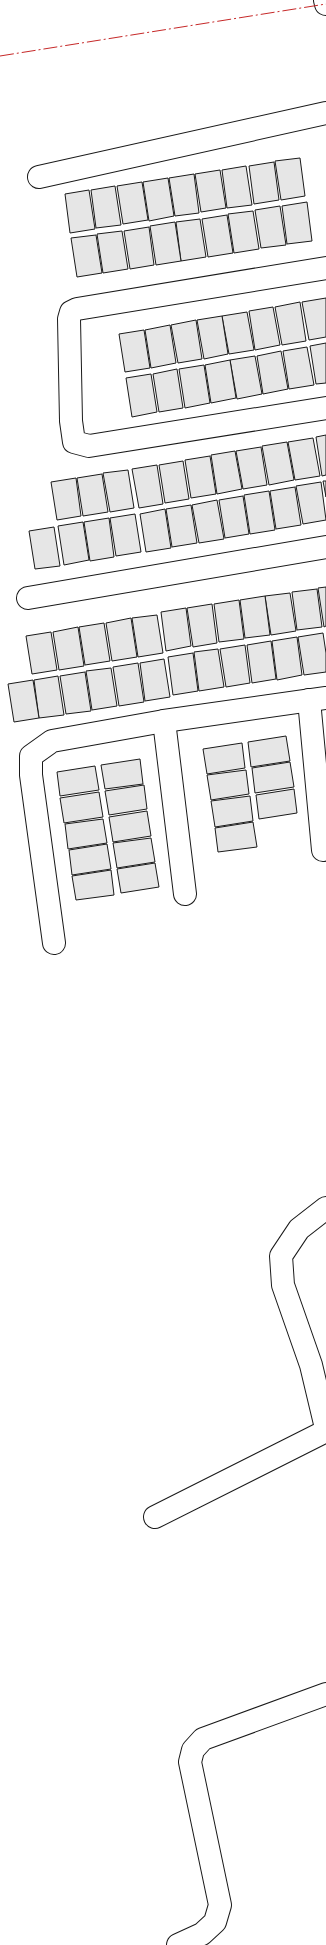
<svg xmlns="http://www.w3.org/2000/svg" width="326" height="1945" viewBox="0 0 326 1945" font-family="Karla,sans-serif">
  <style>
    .building { fill: #e6e6e6; stroke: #1a1a1a }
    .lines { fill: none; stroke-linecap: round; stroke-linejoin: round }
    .minor-casing { stroke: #1a1a1a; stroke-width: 24 }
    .minor { stroke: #fff; stroke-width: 22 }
    .power { stroke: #c62828; stroke-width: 1; stroke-dasharray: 14 3 2 3; stroke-linecap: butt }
  </style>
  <rect width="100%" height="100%" fill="#fff"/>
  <g class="building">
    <path d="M300,158L305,196L281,200L275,161Z"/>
    <path d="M274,162L279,200L254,204L249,166Z"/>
    <path d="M246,166L252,205L227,208L222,170Z"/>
    <path d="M220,170L226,208L201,212L195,174Z"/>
    <path d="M194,174L199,213L175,216L169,178Z"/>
    <path d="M168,178L174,216L149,221L143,182Z"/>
    <path d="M142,182L148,220L123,224L117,186Z"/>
    <path d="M115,186L121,225L96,228L91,190Z"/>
    <path d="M89,190L95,229L70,233L65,194Z"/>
    <path d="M307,202L312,241L287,244L282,206Z"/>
    <path d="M280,206L286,245L261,248L255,210Z"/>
    <path d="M253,211L259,249L234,253L228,214Z"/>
    <path d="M227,215L233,253L208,257L202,219Z"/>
    <path d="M200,219L206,257L181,261L176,222Z"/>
    <path d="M175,222L181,261L156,265L150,226Z"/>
    <path d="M149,227L154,265L130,269L124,231Z"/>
    <path d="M122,231L128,269L103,273L97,234Z"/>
    <path d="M96,235L102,273L77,277L71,238Z"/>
    <path d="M326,298V337L309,340L302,302Z"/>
    <path d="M300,302L306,341L282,345L275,307Z"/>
    <path d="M273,307L280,345L255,350L249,311Z"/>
    <path d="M247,312L254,350L229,354L222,316Z"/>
    <path d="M222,316L228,354L204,359L197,320Z"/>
    <path d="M196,320L202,359L178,363L171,325Z"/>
    <path d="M170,325L176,363L151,368L145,330Z"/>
    <path d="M144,330L150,368L125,372L119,334Z"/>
    <path d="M326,343V383L316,384L310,346Z"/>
    <path d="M307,347L314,385L289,389L283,351Z"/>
    <path d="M281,351L288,389L263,394L257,356Z"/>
    <path d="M255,356L262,394L237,399L230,360Z"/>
    <path d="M230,360L236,398L211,403L205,365Z"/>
    <path d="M204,365L210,403L185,408L179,369Z"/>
    <path d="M177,369L183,408L159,412L153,374Z"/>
    <path d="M151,374L157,412L132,417L126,378Z"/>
    <path d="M326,435V475L322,476L316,437Z"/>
    <path d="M313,438L320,476L295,480L288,442Z"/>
    <path d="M287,442L294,480L269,485L262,446Z"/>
    <path d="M261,447L267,485L243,489L236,451Z"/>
    <path d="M235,451L242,489L217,494L211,455Z"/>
    <path d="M210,456L216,494L191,498L185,460Z"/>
    <path d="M183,461L189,499L165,503L159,465Z"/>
    <path d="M157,465L163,504L139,508L132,469Z"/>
    <path d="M128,470L134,508L110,512L103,473Z"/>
    <path d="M102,474L108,512L83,516L77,478Z"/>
    <path d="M76,478L81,516L57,520L51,482Z"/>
    <path d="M323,481H326V497Z"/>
    <path d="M321,482L326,520L303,524L296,486Z"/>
    <path d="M295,487L301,525L276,529L270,491Z"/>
    <path d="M269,491L275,530L250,534L244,495Z"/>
    <path d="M243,496L249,534L225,538L219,500Z"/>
    <path d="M217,500L224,539L199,543L192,505Z"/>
    <path d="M191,505L197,543L172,547L166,509Z"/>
    <path d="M165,509L171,548L146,552L140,514Z"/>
    <path d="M135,514L141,552L116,556L110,518Z"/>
    <path d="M109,518L114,557L90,561L84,522Z"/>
    <path d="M83,522L89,560L64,565L58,526Z"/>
    <path d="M54,527L60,566L35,569L29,531Z"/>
    <path d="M326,587V626L324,627L318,588Z"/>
    <path d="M317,589L322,627L297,630L292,592Z"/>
    <path d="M290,593L296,631L271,635L265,596Z"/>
    <path d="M265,596L270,635L245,638L240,600Z"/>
    <path d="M239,600L244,639L219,642L214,604Z"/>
    <path d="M212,604L217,643L193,647L187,608Z"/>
    <path d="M186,608L191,646L166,651L161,612Z"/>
    <path d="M157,615L163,653L138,657L132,618Z"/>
    <path d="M131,618L137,657L112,661L106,623Z"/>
    <path d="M104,623L110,661L85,665L79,627Z"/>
    <path d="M78,627L84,666L59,670L53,632Z"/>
    <path d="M51,632L57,670L32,674L26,636Z"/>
    <path d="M323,633L326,653V672L304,675L298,637Z"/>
    <path d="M297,637L302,675L277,680L272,641Z"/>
    <path d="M271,641L276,679L252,683L247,645Z"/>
    <path d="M245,645L250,683L226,687L220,649Z"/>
    <path d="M218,649L224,687L199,691L194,652Z"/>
    <path d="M193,653L198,691L173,695L168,657Z"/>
    <path d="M164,659L170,697L145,701L140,663Z"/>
    <path d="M138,663L144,702L119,706L113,667Z"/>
    <path d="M111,668L117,706L92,710L86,671Z"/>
    <path d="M85,672L91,711L66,714L60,676Z"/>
    <path d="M58,676L64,715L39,718L34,680Z"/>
    <path d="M33,680L39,718L14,722L8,684Z"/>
    <path d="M286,736L290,761L251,767L248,742Z"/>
    <path d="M242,743L245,768L207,774L203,749Z"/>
    <path d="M140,759L143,784L105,789L101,765Z"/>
    <path d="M290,762L294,787L255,793L252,768Z"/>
    <path d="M95,766L99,790L60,796L57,772Z"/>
    <path d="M246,770L249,794L211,800L207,775Z"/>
    <path d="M144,785L147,809L109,815L105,791Z"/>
    <path d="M294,789L297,813L259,819L256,795Z"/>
    <path d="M99,792L103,817L64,823L60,798Z"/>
    <path d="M250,796L253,821L215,827L211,801Z"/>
    <path d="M147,811L151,836L113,842L109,817Z"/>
    <path d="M103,819L107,843L68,849L65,824Z"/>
    <path d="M253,822L257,847L218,852L215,828Z"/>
    <path d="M151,838L155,862L117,868L113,843Z"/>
    <path d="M107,844L111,869L72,875L69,850Z"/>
    <path d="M155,863L159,887L121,893L117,869Z"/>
    <path d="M111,870L114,895L76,900L72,876Z"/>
  </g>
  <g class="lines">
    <defs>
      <g id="minor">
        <path d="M325,0L326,4"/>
        <path d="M39,177L326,113"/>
        <path d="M326,268L77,309L71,312L69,319L71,421L74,442L89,446L326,408"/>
        <path d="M28,598L326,547"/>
        <path d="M309,700L323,850"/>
        <path d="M164,721L185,894"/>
        <path d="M54,943L31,775V756L52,741L164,721L326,698"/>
        <path d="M326,1208L299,1229L281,1256L283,1285L311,1365L326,1428"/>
        <path d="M155,1517L326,1431"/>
        <path d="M178,1945L202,1934L215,1922L220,1905L190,1762L193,1750L203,1739L326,1694"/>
      </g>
    </defs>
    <use href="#minor" class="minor-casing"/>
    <use href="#minor" class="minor"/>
    <path class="power" d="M0,56L326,4"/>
  </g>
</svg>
